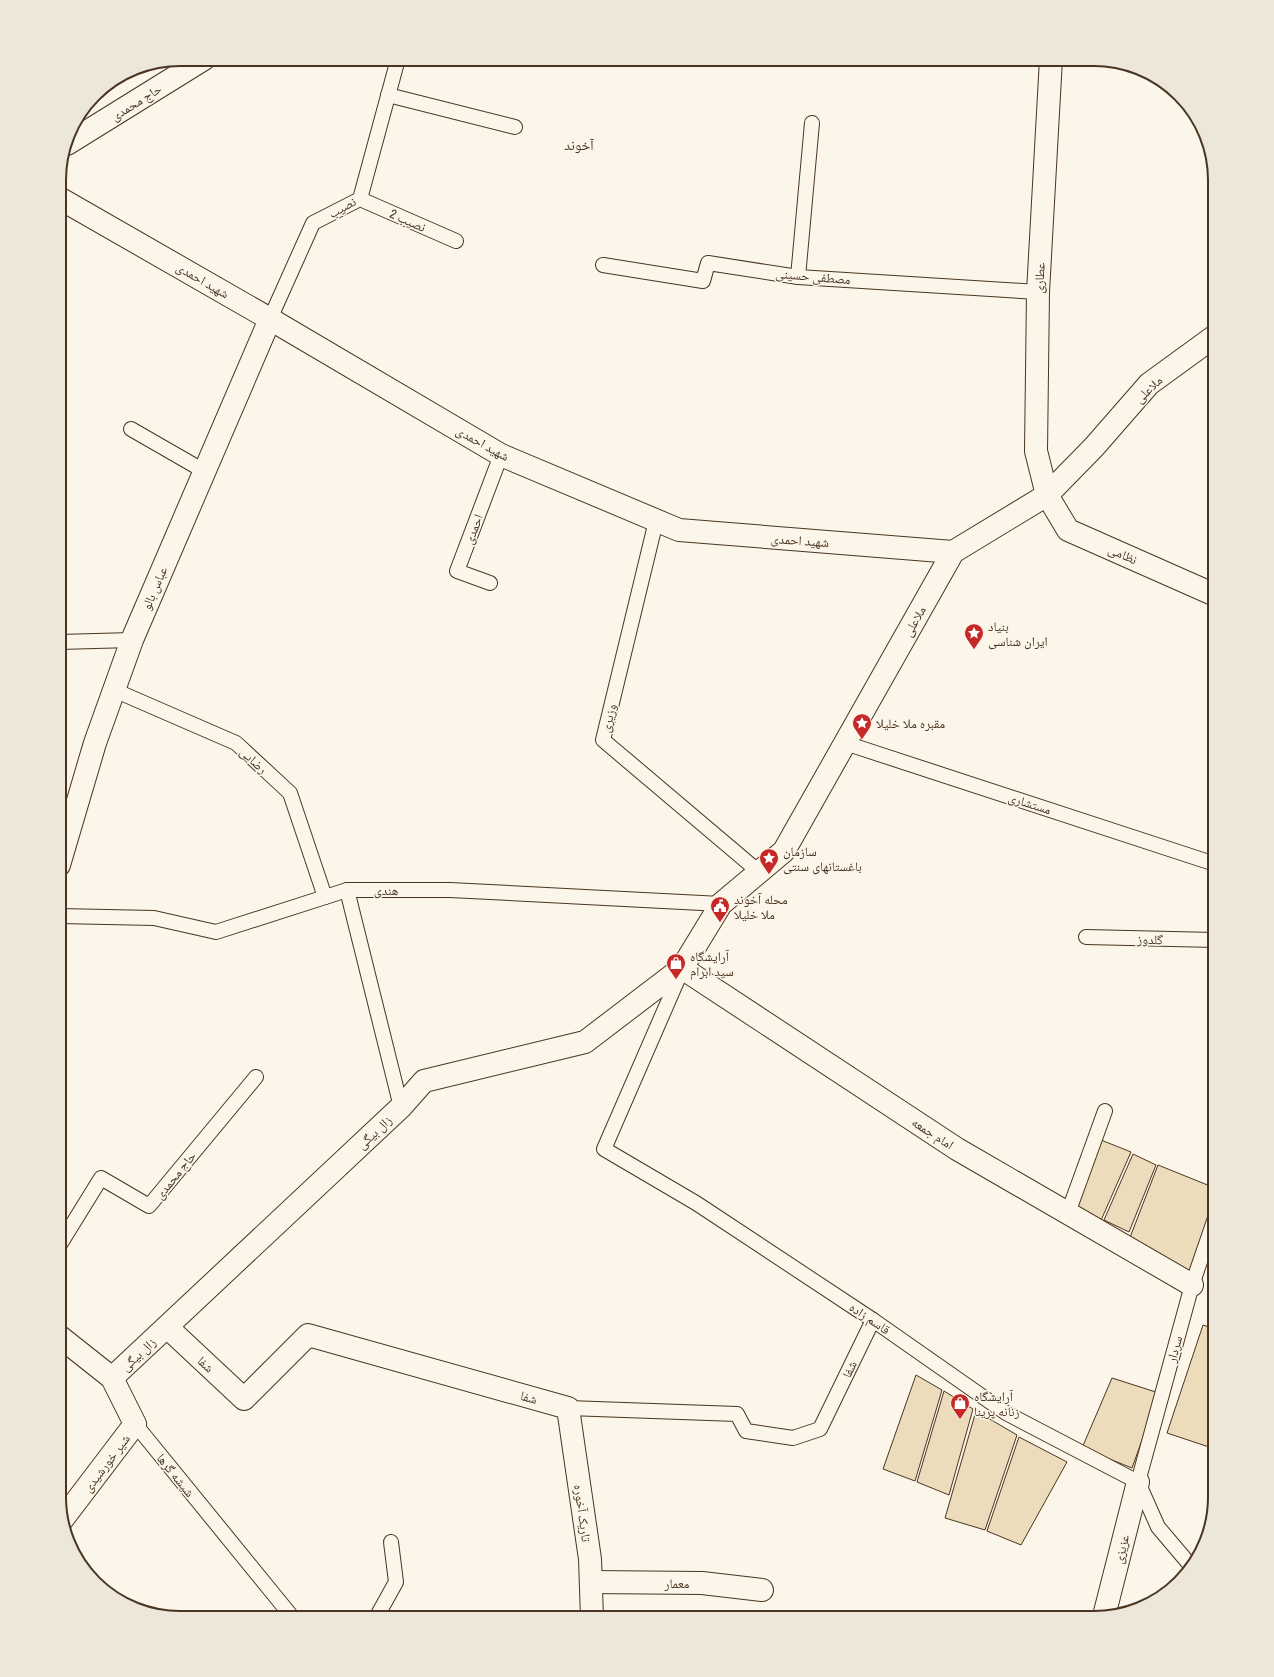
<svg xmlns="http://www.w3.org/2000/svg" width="1274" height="1677" viewBox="0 0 1274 1677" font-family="'Archivo Narrow','Noto Naskh Arabic',sans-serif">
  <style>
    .building { fill: #ecdcbc; stroke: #4a3520 }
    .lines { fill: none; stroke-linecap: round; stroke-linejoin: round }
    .service-casing { stroke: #4a3520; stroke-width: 16 }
    .minor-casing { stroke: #4a3520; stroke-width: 24 }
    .service { stroke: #fbf6e9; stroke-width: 14 }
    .minor { stroke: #fbf6e9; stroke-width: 22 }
    .labels { text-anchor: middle; stroke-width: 3; stroke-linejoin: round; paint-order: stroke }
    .street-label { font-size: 13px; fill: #4a3520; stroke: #fbf6e9 }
    .poi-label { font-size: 13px; fill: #4a3520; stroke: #fbf6e9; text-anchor: start }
    .neighbourhood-label { font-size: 14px; fill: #4a3520; stroke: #fbf6e9 }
    .rim { fill: none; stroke: #4a3520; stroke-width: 2 }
  </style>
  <rect width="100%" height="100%" fill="#fbf6e9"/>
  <g class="building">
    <path d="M1101,1140L1131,1152L1102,1218L1099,1228L1073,1212Z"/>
    <path d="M1133,1154L1156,1165L1129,1232L1104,1220Z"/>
    <path d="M1158,1165L1215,1188V1203L1190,1271L1129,1240Z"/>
    <path d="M1203,1325L1215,1329V1449L1167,1433Z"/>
    <path d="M916,1375L942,1390L915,1481L883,1469Z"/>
    <path d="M1112,1378L1159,1393L1132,1468L1082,1448Z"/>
    <path d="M944,1391L973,1409L949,1495L917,1482Z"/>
    <path d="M976,1411L1017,1435L985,1530L945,1518Z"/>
    <path d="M1019,1437L1067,1462L1021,1545L987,1531Z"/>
  </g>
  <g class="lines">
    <defs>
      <g id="service">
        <path d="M388,95L515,127"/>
        <path d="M360,199L456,241"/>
        <path d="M603,265L703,281L708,263L798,277L1038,292"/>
        <path d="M798,277L812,123"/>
        <path d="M270,319L313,223L360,199L398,59"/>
        <path d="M131,429L204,471"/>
        <path d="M656,521L603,740L759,872"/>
        <path d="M490,583L457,571L501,455"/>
        <path d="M59,642L132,640"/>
        <path d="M114,690L236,743L290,793L325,897"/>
        <path d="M845,743L1215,864"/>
        <path d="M347,890L401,1107"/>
        <path d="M59,916L154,918L216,932L347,890H450L721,904"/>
        <path d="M1086,937L1215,940"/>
        <path d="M681,972L604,1149L696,1203L873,1320L1006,1413L1138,1482"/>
        <path d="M1068,1213L1105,1111"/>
        <path d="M59,1246L101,1178L149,1206L256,1077"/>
        <path d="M568,1408L737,1414L746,1431L793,1438L820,1429L873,1320"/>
        <path d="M135,1424L293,1618"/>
        <path d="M1138,1482L1192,1285L1215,1218"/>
        <path d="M1138,1482L1158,1527L1191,1566"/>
        <path d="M376,1618L396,1582L391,1542"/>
      </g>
      <g id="minor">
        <path d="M1051,59L1038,292L1036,451L1047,495L1068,530L1215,595"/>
        <path d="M67,144L204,59"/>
        <path d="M59,198L270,319L501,455L679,530L953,552"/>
        <path d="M59,865L95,743L132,640L270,319"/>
        <path d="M682,968L957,1149L1192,1285"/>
        <path d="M167,1327L244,1399L308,1335L568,1408L590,1559L592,1618"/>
        <path d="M59,1336L112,1378L135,1424L62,1520"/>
        <path d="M112,1378L401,1107L424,1081L585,1042L682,968L721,904L784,851L953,552L1047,495L1094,447L1149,384L1215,336"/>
        <path d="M591,1582L702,1583L762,1590"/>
        <path d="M1104,1616L1138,1482"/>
      </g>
    </defs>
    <use href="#service" class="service-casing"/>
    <use href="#minor" class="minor-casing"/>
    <use href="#service" class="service"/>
    <use href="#minor" class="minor"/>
  </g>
  <defs>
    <symbol id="sight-pin" viewBox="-11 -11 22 30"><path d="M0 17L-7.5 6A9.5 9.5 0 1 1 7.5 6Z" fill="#c62828" stroke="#fbf6e9"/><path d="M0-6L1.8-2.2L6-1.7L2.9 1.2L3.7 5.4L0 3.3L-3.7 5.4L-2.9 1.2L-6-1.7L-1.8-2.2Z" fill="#fff"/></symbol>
    <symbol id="civic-pin" viewBox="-11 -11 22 30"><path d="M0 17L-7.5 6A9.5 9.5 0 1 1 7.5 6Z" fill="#c62828" stroke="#fbf6e9"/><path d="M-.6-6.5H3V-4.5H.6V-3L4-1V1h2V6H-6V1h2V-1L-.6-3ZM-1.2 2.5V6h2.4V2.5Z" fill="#fff"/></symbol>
    <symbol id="shop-pin" viewBox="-11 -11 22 30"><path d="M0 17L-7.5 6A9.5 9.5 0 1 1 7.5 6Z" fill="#c62828" stroke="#fbf6e9"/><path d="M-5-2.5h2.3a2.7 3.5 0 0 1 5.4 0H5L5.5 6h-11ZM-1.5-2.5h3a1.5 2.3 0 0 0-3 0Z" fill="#fff"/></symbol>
  </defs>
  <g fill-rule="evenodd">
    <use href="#sight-pin" x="963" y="622" width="22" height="30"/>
    <use href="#sight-pin" x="851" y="712" width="22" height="30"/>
    <use href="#sight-pin" x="758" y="847" width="22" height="30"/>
    <use href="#civic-pin" x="709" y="895" width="22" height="30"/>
    <use href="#shop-pin" x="665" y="952" width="22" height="30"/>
    <use href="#shop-pin" x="949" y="1392" width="22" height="30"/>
  </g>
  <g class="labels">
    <g class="street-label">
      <text transform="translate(136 102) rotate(-32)" y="5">حاج محمدی</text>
      <text transform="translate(342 207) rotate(-29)" y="5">نصیب</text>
      <text transform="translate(408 220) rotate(24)" y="5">نصیب 2</text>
      <text transform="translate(813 276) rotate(5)" y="5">مصطفی حسینی</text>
      <text transform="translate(1039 278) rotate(-87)" y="5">عطاری</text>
      <text transform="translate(203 280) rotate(30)" y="5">شهید احمدی</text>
      <text transform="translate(1148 389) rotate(-44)" y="5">ملاعلی</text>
      <text transform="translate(483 443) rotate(29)" y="5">شهید احمدی</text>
      <text transform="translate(473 529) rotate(-69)" y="5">احمدی</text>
      <text transform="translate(800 540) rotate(4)" y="5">شهید احمدی</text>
      <text transform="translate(1123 554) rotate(24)" y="5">نظامی</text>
      <text transform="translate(154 588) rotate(-67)" y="5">عباس بالو</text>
      <text transform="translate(914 621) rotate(-61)" y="5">ملاعلی</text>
      <text transform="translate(608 718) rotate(-76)" y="5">وزیری</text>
      <text transform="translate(254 760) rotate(43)" y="5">رضایی</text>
      <text transform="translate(1030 803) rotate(18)" y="5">مستشاری</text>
      <text x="386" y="895">هندی</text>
      <text transform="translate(1150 939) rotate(1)" y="5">گلدوز</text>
      <text transform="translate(374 1132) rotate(-43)" y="5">زال بیگی</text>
      <text transform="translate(933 1133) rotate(33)" y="5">امام جمعه</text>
      <text transform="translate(175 1175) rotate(-51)" y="5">حاج محمدی</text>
      <text transform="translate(870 1318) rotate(34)" y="5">قاسم زاده</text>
      <text transform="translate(1174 1349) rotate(-75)" y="5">سردار</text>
      <text transform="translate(138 1354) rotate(-43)" y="5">زال بیگی</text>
      <text transform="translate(206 1364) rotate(43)" y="5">شفا</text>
      <text transform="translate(849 1369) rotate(-64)" y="5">شفا</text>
      <text transform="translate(529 1397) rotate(16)" y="5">شفا</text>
      <text transform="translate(106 1463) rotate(-53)" y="5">شیر خورشیدی</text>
      <text transform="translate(176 1475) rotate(51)" y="5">شیشه گرها</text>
      <text transform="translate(583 1513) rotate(82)" y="5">تاریک آخوره</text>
      <text transform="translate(1121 1549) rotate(-76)" y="5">عزیزی</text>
      <text x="677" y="1588">معمار</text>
    </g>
    <g class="poi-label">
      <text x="988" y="631">بنیاد<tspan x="988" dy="15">ایران شناسی</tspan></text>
      <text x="876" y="728">مقبره ملا خلیلا</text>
      <text x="783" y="856">سازمان<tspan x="783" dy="15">باغستانهای سنتی</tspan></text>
      <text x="734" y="904">محله آخوند<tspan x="734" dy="15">ملا خلیلا</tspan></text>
      <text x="690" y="961">آرایشگاه<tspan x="690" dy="15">سید ابرام</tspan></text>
      <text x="974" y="1401">آرایشگاه<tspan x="974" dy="15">زنانه پرینا</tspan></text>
    </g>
    <g class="neighbourhood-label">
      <text x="579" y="150">آخوند</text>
    </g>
  </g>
  <path d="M0 0H1274V1677H0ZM180 66H1094A114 114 0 0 1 1208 180V1497A114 114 0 0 1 1094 1611H180A114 114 0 0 1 66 1497V180A114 114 0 0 1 180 66Z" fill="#ede7d9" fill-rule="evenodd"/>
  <path class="rim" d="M180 66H1094A114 114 0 0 1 1208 180V1497A114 114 0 0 1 1094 1611H180A114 114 0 0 1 66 1497V180A114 114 0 0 1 180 66Z"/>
</svg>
